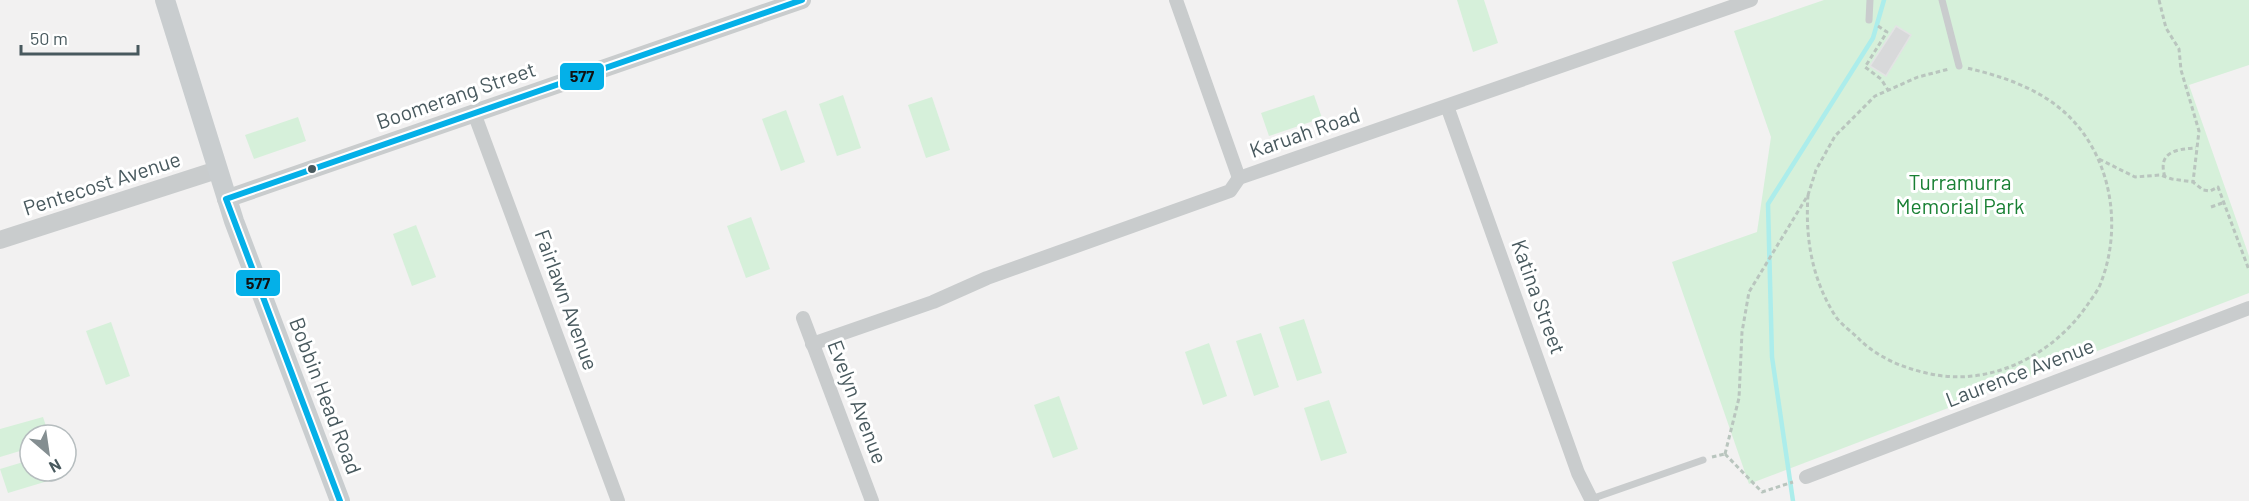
<svg xmlns="http://www.w3.org/2000/svg" width="2249" height="501" viewBox="0 0 2249 501" font-family="Barlow,sans-serif">
  <style>
    .park { fill: #d6f0da }
    .lines { fill: none; stroke-linecap: round; stroke-linejoin: round }
    .stream { stroke: #acedeb; stroke-width: 4.5 }
    .building { fill: #d8d9da; stroke: #e3e3e4; stroke-width: 1.5 }
    .path { stroke: #b9c5be; stroke-width: 3; stroke-dasharray: 4.5 3; stroke-linecap: butt }
    .service { stroke: #c9cccd; stroke-width: 7 }
    .minor { stroke: #c9cccd; stroke-width: 14 }
    .tertiary { stroke: #c9cccd; stroke-width: 18 }
    .secondary { stroke: #c9cdcf; stroke-width: 20 }
    .bus-1-casing { stroke: #fff; stroke-width: 10 }
    .bus-1 { stroke: #04b0e8; stroke-width: 6 }
    .bus-dot { fill: #48595e; stroke: #fff; stroke-width: 2 }
    .labels { text-anchor: middle; stroke-width: 6; stroke-linejoin: round; paint-order: stroke }
    .street-label { font-size: 21px; fill: #48595e; stroke: #fff }
    .park-label { font-size: 21px; fill: #198034; stroke: #fff }
    .line-badge { stroke: #fff; stroke-width: 2 }
    .pale-badge-label { font-size: 16px; text-anchor: middle; font-weight: bold; fill: #111 }
  </style>
  <rect width="100%" height="100%" fill="#f2f1f1"/>
  <g class="park">
    <path d="M1457,0H1484L1498,43L1473,52Z"/>
    <path d="M1824,0H2249V65L2189,85L2249,256V293L1749,484L1672,262L1757,232L1771,137L1734,31Z"/>
    <path d="M843,95L861,148L837,156L819,104Z"/>
    <path d="M1314,95L1322,118L1269,136L1261,113Z"/>
    <path d="M932,97L950,150L926,158L908,105Z"/>
    <path d="M786,110L805,162L781,171L762,119Z"/>
    <path d="M298,117L306,141L254,159L245,135Z"/>
    <path d="M751,217L770,269L746,278L727,226Z"/>
    <path d="M416,225L436,277L412,286L393,234Z"/>
    <path d="M1304,319L1322,373L1297,381L1279,327Z"/>
    <path d="M111,322L130,376L106,385L86,331Z"/>
    <path d="M1261,333L1279,387L1254,396L1236,341Z"/>
    <path d="M1209,343L1227,396L1203,405L1185,352Z"/>
    <path d="M1059,396L1078,449L1053,458L1034,405Z"/>
    <path d="M1329,400L1347,453L1321,461L1304,408Z"/>
    <path d="M43,417L49,435H30V448L0,457V429Z"/>
    <path d="M30,460V471H59L61,477L8,493L0,469Z"/>
  </g>
  <g class="lines">
    <path class="stream" d="M1793,501L1772,357L1768,204L1873,38L1884,0"/>
  </g>
  <path class="building" d="M1896,26L1911,35L1886,76L1870,66Z"/>
  <g class="lines">
    <g class="path">
      <path d="M2159,0L2166,28L2179,49L2181,70L2199,131L2193,182"/>
      <path d="M1878,26L1887,32L1865,67L1881,79L1888,90"/>
      <path d="M2099,159L2135,177L2160,175L2172,179L2193,182L2203,190L2210,191L2218,187L2249,270"/>
      <path d="M2165,177C2157,152 2176,149 2196,148"/>
      <path d="M1808,195C1805,238 1812,280 1836,317C1842,325 1852,332 1859,339C1879,359 1908,370 1936,375C1995,385 2055,353 2088,304C2092,298 2097,292 2100,285C2124,226 2111,152 2062,110C2035,87 2001,76 1967,68"/>
      <path d="M2211,207L2225,202"/>
      <path d="M1725,454L1739,398L1742,332L1749,292L1808,195L1816,170L1835,136L1875,96L1918,77L1949,69"/>
      <path d="M1725,454L1762,492L1793,482"/>
      <path d="M1712,457L1725,454"/>
    </g>
    <g class="service">
      <path d="M1942,0L1959,66"/>
      <path d="M1869,20L1870,0"/>
      <path d="M1591,499L1703,460"/>
    </g>
    <g class="minor">
      <path d="M1176,0L1239,178"/>
      <path d="M1447,106L1578,473L1592,501"/>
      <path d="M474,113L618,501"/>
      <path d="M803,318L872,501"/>
      <path d="M812,344L933,302L987,278L1230,191L1239,178L1751,0"/>
      <path d="M1806,477L2249,308"/>
    </g>
    <g class="tertiary">
      <path d="M226,199L802,0"/>
      <path d="M0,240L217,170"/>
    </g>
    <path class="secondary" d="M165,0L234,221L340,501"/>
    <defs>
      <path id="bus-1" d="M340,501L226,199L802,0"/>
    </defs>
    <use href="#bus-1" class="bus-1-casing"/>
    <use href="#bus-1" class="bus-1"/>
  </g>
  <circle class="bus-dot" cx="312" cy="169" r="5"/>
  <g class="labels">
    <g class="street-label">
      <text transform="translate(456 96) rotate(-19)" y="7">Boomerang Street</text>
      <text transform="translate(1305 133) rotate(-19)" y="7">Karuah Road</text>
      <text transform="translate(102 184) rotate(-18)" y="7">Pentecost Avenue</text>
      <text transform="translate(1538 297) rotate(70)" y="7">Katina Street</text>
      <text transform="translate(566 300) rotate(70)" y="7">Fairlawn Avenue</text>
      <text transform="translate(2020 373) rotate(-21)" y="7">Laurence Avenue</text>
      <text transform="translate(325 396) rotate(69)" y="7">Bobbin Head Road</text>
      <text transform="translate(857 402) rotate(69)" y="7">Evelyn Avenue</text>
    </g>
    <g class="park-label">
      <text x="1960" y="190">Turramurra<tspan x="1960" dy="24">Memorial Park</tspan></text>
    </g>
  </g>
  <g class="line-badge">
    <rect x="559" y="62" width="46" height="29" rx="6" fill="#04b0e8"/>
    <rect x="235" y="269" width="46" height="28" rx="6" fill="#04b0e8"/>
  </g>
  <g class="pale-badge-label">
    <text x="582" y="82">577</text>
    <text x="258" y="289">577</text>
  </g>
  <g transform="translate(48 453) rotate(151)"><circle r="28" fill="#ffffff" stroke="#b6bdbf" stroke-width="1.5"/>
  <path d="M0-4.5L10 22L0 15L-10 22Z" fill="#848e91"/>
  <text y="-9" font-size="16" font-weight="bold" text-anchor="middle" fill="#48595e">N</text>
  </g>
  <path d="M21 45v9h117v-9" fill="none" stroke="#48595e" stroke-width="3"/>
  <text x="30" y="45" font-size="18" fill="#48595e" stroke="#ffffff" stroke-width="4.5" paint-order="stroke">50 m</text>
</svg>
